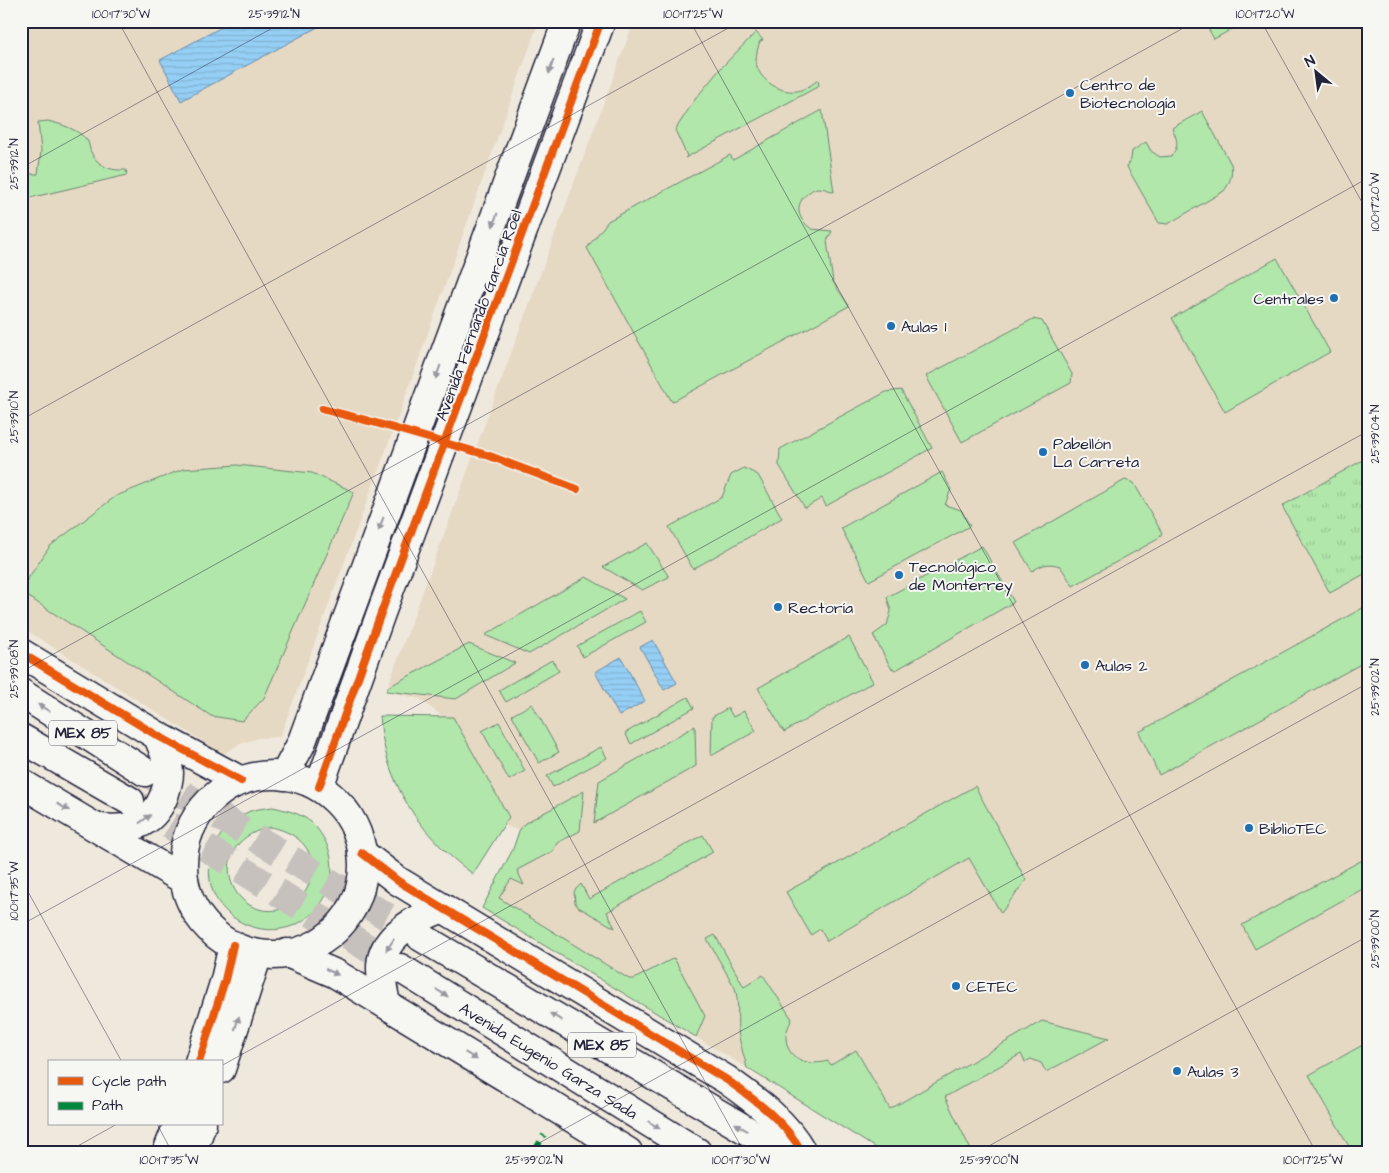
<svg xmlns="http://www.w3.org/2000/svg" width="1389" height="1173" viewBox="0 0 1389 1173" font-family="'Architects Daughter',sans-serif">
  <style>
    .built { fill: #e6d9c3 }
    .green { fill: #b1e7aa; stroke: #6a8472; fill-rule: evenodd }
    .park { fill: url(#park-tufts); stroke: #6a8472 }
    .water { fill: url(#water-rules); stroke: #678aab }
    .lines { fill: none; stroke-linecap: round; stroke-linejoin: round }
    .highway-tunnel { stroke: #c6c1bd; stroke-width: 28; stroke-dasharray: 28 14; stroke-linecap: butt }
    .minor-casing { stroke: #22223b; stroke-width: 31 }
    .highway-casing { stroke: #22223b; stroke-width: 31 }
    .minor { stroke: #f6f6f2; stroke-width: 28 }
    .highway { stroke: #f6f6f2; stroke-width: 28 }
    .quiet { stroke: #00873e; stroke-width: 6; stroke-dasharray: 12 6; stroke-linecap: butt }
    .cycleway-casing { stroke: #f6f6f2; stroke-width: 11 }
    .cycleway { stroke: #e8590c; stroke-width: 8 }
    .oneway { fill: #9797a0 }
    .ticks { fill: none; stroke: #22223b; stroke-width: 1; stroke-opacity: 0.45 }
    .poi-dot { fill: #1f6fb2; stroke: #f6f6f2; stroke-width: 2 }
    .labels { text-anchor: middle; stroke-width: 4; stroke-linejoin: round; paint-order: stroke }
    .shield { fill: #f6f6f2; stroke: #626272; stroke-width: 1 }
    .shield-label { font-size: 15px; font-weight: bold; fill: #22223b }
    .poi-label { font-size: 16px; fill: #22223b; stroke: #f6f6f2; text-anchor: start }
    .street-label { font-size: 16px; fill: #22223b; stroke: #f6f6f2 }
    .neatline { fill: none; stroke: #22223b; stroke-width: 2 }
    .ticks-label { font-size: 12px; text-anchor: middle; fill: #22223b }
  </style>
  <defs>
    <pattern id="park-tufts" width="24" height="20" patternUnits="userSpaceOnUse" patternTransform="scale(1.25)"><rect width="24" height="20" fill="#b1e7aa"/><path d="M3 7l-1-3M5 7V3M7 7l1-3M15 17l-1-3M17 17v-4M19 17l1-3" fill="none" stroke="#98c693"/></pattern>
    <pattern id="water-rules" width="6" height="5" patternUnits="userSpaceOnUse" patternTransform="scale(1.25)"><rect width="6" height="5" fill="#95cff5"/><path d="M0 2.5h6" fill="none" stroke="#80b1d3"/></pattern>
  </defs>
  <rect width="100%" height="100%" fill="#efe9dd"/>
  <filter id="ink" filterUnits="userSpaceOnUse"><feTurbulence type="fractalNoise" baseFrequency=".02" numOctaves="2"/><feDisplacementMap in="SourceGraphic" scale="10" xChannelSelector="R" yChannelSelector="G"/><feConvolveMatrix kernelMatrix="1 2 1 2 8 2 1 2 1" color-interpolation-filters="sRGB"/></filter>
  <g filter="url(#ink)">
    <g class="built">
      <path d="M21,21H539L400,412L280,737L259,738L240,744L223,754L21,627Z"/>
      <path d="M634,21H1368V1152H882L747,1068L482,908L513,849L519,831L504,825L482,804L448,741L444,718L420,699L386,691Z"/>
    </g>
    <g class="green">
      <path d="M1204,21H1247L1214,39Z"/>
      <path d="M756,32L763,40L760,41C758,47 756,54 756,61C757,80 783,96 801,90C807,88 813,84 818,80L819,86L685,158L687,156L675,130L696,98L720,69Z"/>
      <path d="M822,110L834,192C829,190 823,188 818,188C814,188 811,191 808,193C793,205 798,220 812,229L832,231L827,241L833,282L849,306L672,402L587,248L608,221L730,155L733,160Z"/>
      <path d="M1202,111L1231,164C1233,174 1230,183 1224,191L1168,224L1159,223L1127,167L1131,159L1132,151L1146,142L1151,151L1160,157L1171,156C1180,146 1177,139 1172,128Z"/>
      <path d="M48,121C60,124 78,129 87,140C90,144 89,150 92,154C99,167 112,171 126,170L127,175L21,200V174H38L41,151L38,122Z"/>
      <path d="M1277,258L1330,352L1225,412L1172,318Z"/>
      <path d="M1033,319L1042,321L1072,374L1071,383L962,442L926,376Z"/>
      <path d="M901,390L932,448L826,506L822,498L805,508L779,465L780,449L886,392Z"/>
      <path d="M237,465L312,473L354,492L264,698L242,721L211,716L21,592V589L50,546L116,496L183,469Z"/>
      <path d="M744,468L758,475L782,518L693,569L669,527L722,497L731,475Z"/>
      <path d="M942,472L951,489L945,505L961,510L970,526L869,581L841,528Z"/>
      <path d="M1125,480L1134,483L1162,533L1158,539L1073,586L1060,566C1047,562 1042,565 1032,571L1015,543Z"/>
      <path d="M647,543L669,577L642,590L603,567Z"/>
      <path d="M982,546L1014,602L896,670L891,668L873,635L887,625L891,611L887,597Z"/>
      <path d="M586,577L625,599L529,654L485,635Z"/>
      <path d="M1368,605V660L1159,775L1139,732Z"/>
      <path d="M640,611L646,622L583,657L577,646Z"/>
      <path d="M849,637L873,682L784,732L758,688Z"/>
      <path d="M469,644L515,663L456,699L386,691L388,687Z"/>
      <path d="M552,660L559,671L506,702L499,690Z"/>
      <path d="M688,697L694,708L631,744L625,733Z"/>
      <path d="M532,704L559,752L539,763L512,715Z"/>
      <path d="M728,708L733,717L744,711L756,731L711,756L712,717Z"/>
      <path d="M380,716L453,717L509,817L473,874C420,836 384,782 380,716Z"/>
      <path d="M499,722L525,771L509,780L482,731Z"/>
      <path d="M695,726L696,766L594,823L599,781Z"/>
      <path d="M601,747L607,758L553,787L547,776Z"/>
      <path d="M975,786L1026,880L1001,913L969,858L827,941L820,929L811,935L786,892Z"/>
      <path d="M584,791L580,831L557,843L553,851L517,870L524,885L511,879L499,898L629,979H634L674,958L705,1016L696,1037L482,908L513,849L519,831L525,823Z"/>
      <path d="M273,807C286,810 300,813 311,822C318,828 324,838 328,847C346,898 298,945 247,925C232,919 219,907 213,892C201,858 219,825 250,811C257,809 265,808 273,807ZM271,827C300,833 320,853 309,884C305,896 294,905 282,909C229,923 201,841 271,827Z"/>
      <path d="M703,835L713,852L607,912L615,928L578,907L575,903L574,891L581,884L589,899Z"/>
      <path d="M1368,857V886L1255,949L1242,925Z"/>
      <path d="M715,935L744,987L763,975L792,1019C789,1025 786,1031 786,1038C787,1061 810,1066 828,1061L831,1065L856,1050L890,1109L1042,1021L1109,1038L1046,1072L1041,1063L1031,1059L1025,1062L1021,1054L945,1097L972,1152H882L747,1068C744,1055 739,1042 738,1029C737,1015 739,1002 735,988L707,939Z"/>
      <path d="M1368,1042V1152H1352L1309,1075Z"/>
    </g>
    <path class="park" d="M1368,457V572L1330,593L1282,506Z"/>
    <g class="water">
      <path d="M233,21H329L181,101L160,60Z"/>
      <path d="M653,640L677,683L664,690L640,647Z"/>
      <path d="M621,657L645,701L619,716L595,672Z"/>
    </g>
    <g class="lines">
      <g class="highway-tunnel">
        <path d="M147,773L421,937"/>
        <path d="M134,803L400,968"/>
      </g>
      <defs>
        <g id="minor">
          <path d="M21,653L158,736L241,781"/>
          <circle cx="273" cy="865" r="90"/>
          <path d="M284,776L301,744L567,21"/>
          <path d="M21,783L184,880"/>
          <path d="M319,787L381,613L601,21"/>
          <path d="M99,828C128,831 152,826 164,796C166,790 169,781 169,773C169,761 162,748 158,736"/>
          <path d="M362,853L398,881L727,1080C756,1101 785,1121 802,1152"/>
          <path d="M287,953L336,974L628,1152"/>
          <path d="M386,1004C384,993 381,981 381,969C380,937 417,918 443,908"/>
          <path d="M199,1062L225,980L233,945"/>
          <path d="M221,1069L258,954"/>
          <path d="M167,1152L178,1124"/>
          <path d="M192,1152L202,1124"/>
        </g>
        <g id="highway">
          <path d="M21,693L145,772"/>
          <path d="M21,738L130,801"/>
          <path d="M421,937L783,1152"/>
          <path id="s1" d="M400,968L697,1152"/>
        </g>
      </defs>
      <use href="#minor" class="minor-casing"/>
      <use href="#highway" class="highway-casing"/>
      <use href="#minor" class="minor"/>
      <use href="#highway" class="highway"/>
      <path class="quiet" d="M534,1152L544,1135"/>
      <defs>
        <g id="cycleway">
          <path d="M322,409L369,421L487,455L577,489"/>
          <path d="M21,653L158,736L241,781"/>
          <path d="M319,787L381,613L601,21"/>
          <path d="M362,853L398,881L727,1080C756,1101 785,1121 802,1152"/>
          <path d="M199,1062L225,980L233,945"/>
        </g>
      </defs>
      <use href="#cycleway" class="cycleway-casing"/>
      <use href="#cycleway" class="cycleway"/>
    </g>
    <defs><path id="oneway-solid" d="M-6-.8H1V-3.2L6.5 0L1 3.2V.8H-6Z" transform="scale(1.25)"/></defs>
    <g class="oneway">
      <use href="#oneway-solid" transform="translate(551 67) rotate(110)"/>
      <use href="#oneway-solid" transform="translate(495 220) rotate(110)"/>
      <use href="#oneway-solid" transform="translate(438 372) rotate(110)"/>
      <use href="#oneway-solid" transform="translate(381 524) rotate(110)"/>
      <use href="#oneway-solid" transform="translate(44 708) rotate(-148)"/>
      <use href="#oneway-solid" transform="translate(63 807) rotate(30)"/>
      <use href="#oneway-solid" transform="translate(145 819) rotate(-36)"/>
      <use href="#oneway-solid" transform="translate(390 945) rotate(123)"/>
      <use href="#oneway-solid" transform="translate(332 972) rotate(25)"/>
      <use href="#oneway-solid" transform="translate(442 993) rotate(32)"/>
      <use href="#oneway-solid" transform="translate(556 1017) rotate(-149)"/>
      <use href="#oneway-solid" transform="translate(237 1023) rotate(-72)"/>
      <use href="#oneway-solid" transform="translate(471 1056) rotate(31)"/>
      <use href="#oneway-solid" transform="translate(654 1125) rotate(32)"/>
      <use href="#oneway-solid" transform="translate(741 1127) rotate(-149)"/>
    </g>
  </g>
  <path class="ticks" d="M118,21L744,1152M690,21L1316,1152M1261,21L1368,213M21,168L285,21M21,420L741,21M21,672L1196,21M21,879L122,1062M21,925L1368,178M221,1066L1368,431M157,1124L172,1152M67,1152L117,1124M523,1152L1368,683M978,1152L1368,936"/>
  <g class="poi-dot">
    <circle cx="1070" cy="93" r="5"/>
    <circle cx="1334" cy="298" r="5"/>
    <circle cx="891" cy="326" r="5"/>
    <circle cx="1043" cy="452" r="5"/>
    <circle cx="899" cy="575" r="5"/>
    <circle cx="778" cy="607" r="5"/>
    <circle cx="1085" cy="665" r="5"/>
    <circle cx="1249" cy="828" r="5"/>
    <circle cx="956" cy="986" r="5"/>
    <circle cx="1177" cy="1071" r="5"/>
  </g>
  <g class="labels">
    <g class="shield">
      <rect x="49" y="720.5" width="68" height="25" rx="4"/>
      <rect x="568" y="1032.5" width="68" height="25" rx="4"/>
    </g>
    <g class="shield-label">
      <text x="83" y="738">MEX 85</text>
      <text x="602" y="1050">MEX 85</text>
    </g>
    <g class="poi-label">
      <text x="1080" y="90">Centro de<tspan x="1080" dy="18">Biotecnología</tspan></text>
      <text x="1324" y="304" text-anchor="end">Centrales</text>
      <text x="901" y="332">Aulas 1</text>
      <text x="1053" y="449">Pabellón<tspan x="1053" dy="18">La Carreta</tspan></text>
      <text x="909" y="572">Tecnológico<tspan x="909" dy="18">de Monterrey</tspan></text>
      <text x="788" y="613">Rectoría</text>
      <text x="1095" y="671">Aulas 2</text>
      <text x="1259" y="834">BiblioTEC</text>
      <text x="966" y="992">CETEC</text>
      <text x="1187" y="1077">Aulas 3</text>
    </g>
    <g class="street-label">
      <text transform="translate(478 315) rotate(-70)" y="6">Avenida Fernando García Roel</text>
      <text dy="6" stroke="none"><textPath href="#s1" startOffset="175">Avenida Eugenio Garza Sada</textPath></text>
    </g>
  </g>
  <rect width="1389" height="1173" fill="none" stroke="#f6f6f2" stroke-width="55"/>
  <rect x="48" y="1060" width="175" height="65" fill="#f6f6f2" stroke="#a1a1a9"/>
  <rect x="58" y="1077" width="25" height="8" fill="#e8590c" stroke="#a1a1a9"/>
  <text x="92" y="1086" font-size="15" fill="#22223b">Cycle path</text>
  <rect x="58" y="1102" width="25" height="8" fill="#00873e" stroke="#a1a1a9"/>
  <text x="92" y="1110" font-size="15" fill="#22223b">Path</text>
  <g transform="translate(1316 72) rotate(331)" stroke="#f6f6f2" stroke-width="4" paint-order="stroke">
  <path d="M0-4L9 19L0 12L-9 19Z" fill="#22223b"/>
  <text y="-8" font-size="14" font-weight="bold" text-anchor="middle" fill="#22223b">N</text>
  </g>
  <rect x="28" y="28" width="1334" height="1118" class="neatline"/>
  <g class="ticks-label">
    <text x="121" y="18">100°17'30"W</text>
    <text x="274" y="18">25°39'12"N</text>
    <text x="693" y="18">100°17'25"W</text>
    <text x="1265" y="18">100°17'20"W</text>
    <text transform="translate(14 164) rotate(-90)" y="4">25°39'12"N</text>
    <text transform="translate(1375 202) rotate(-90)" y="4">100°17'20"W</text>
    <text transform="translate(14 417) rotate(-90)" y="4">25°39'10"N</text>
    <text transform="translate(1375 434) rotate(-90)" y="4">25°39'04"N</text>
    <text transform="translate(14 669) rotate(-90)" y="4">25°39'08"N</text>
    <text transform="translate(1375 687) rotate(-90)" y="4">25°39'02"N</text>
    <text transform="translate(14 891) rotate(-90)" y="4">100°17'35"W</text>
    <text transform="translate(1375 939) rotate(-90)" y="4">25°39'00"N</text>
    <text x="169" y="1164">100°17'35"W</text>
    <text x="534" y="1164">25°39'02"N</text>
    <text x="741" y="1164">100°17'30"W</text>
    <text x="989" y="1164">25°39'00"N</text>
    <text x="1313" y="1164">100°17'25"W</text>
  </g>
</svg>
